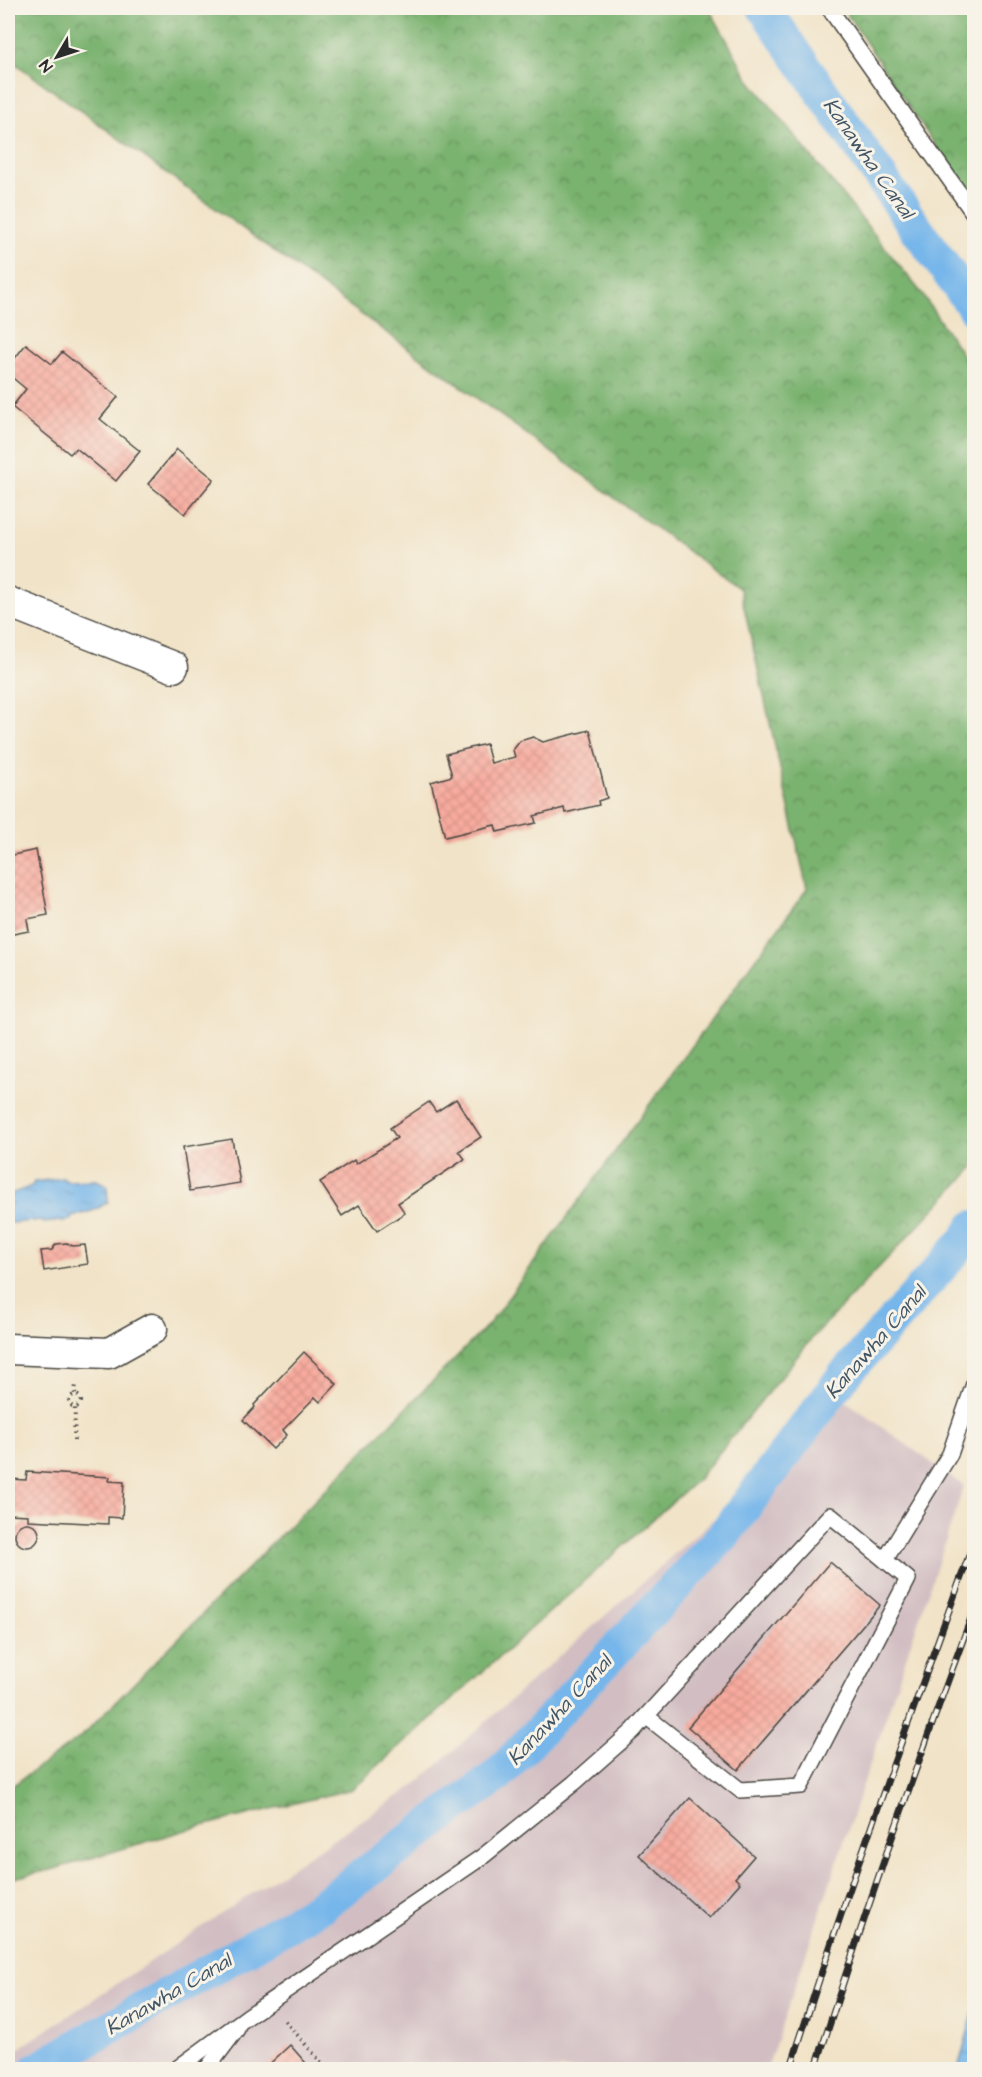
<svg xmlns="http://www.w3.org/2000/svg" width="982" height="2077" viewBox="0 0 982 2077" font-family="'Architects Daughter',sans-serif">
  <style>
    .industrial { fill: #d2bec2 }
    .forest { fill: url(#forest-crowns); stroke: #526e4d; stroke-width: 1.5 }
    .water { fill: url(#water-ripples); stroke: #50708a; stroke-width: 1.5 }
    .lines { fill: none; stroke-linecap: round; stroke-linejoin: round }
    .canal { stroke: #76b6ea; stroke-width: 34 }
    .building { fill: url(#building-cross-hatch) }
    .service-casing { stroke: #494742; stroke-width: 18 }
    .minor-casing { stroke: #494742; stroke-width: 33 }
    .path { stroke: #494742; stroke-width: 4; stroke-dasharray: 1.5 4.5; stroke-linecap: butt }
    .service { stroke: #fff; stroke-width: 15 }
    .minor { stroke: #fff; stroke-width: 30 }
    .rail-casing { stroke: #2b2b2b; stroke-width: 7 }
    .rail { stroke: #f7f3e8; stroke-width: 4.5; stroke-dasharray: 14; stroke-linecap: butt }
    .labels { text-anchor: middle; stroke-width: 6; stroke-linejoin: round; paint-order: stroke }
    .water-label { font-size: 21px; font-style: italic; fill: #425564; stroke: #f7f3e8 }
  </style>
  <defs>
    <pattern id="forest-crowns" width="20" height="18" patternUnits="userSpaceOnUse" patternTransform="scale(1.5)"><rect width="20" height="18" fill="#7ab26f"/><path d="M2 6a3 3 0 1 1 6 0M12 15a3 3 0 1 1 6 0" fill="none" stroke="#64915b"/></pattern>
    <pattern id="water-ripples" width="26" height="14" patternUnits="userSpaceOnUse" patternTransform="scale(1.5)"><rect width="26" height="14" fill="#76b6ea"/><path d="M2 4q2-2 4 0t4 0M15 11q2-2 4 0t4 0" fill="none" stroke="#6194be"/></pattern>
    <pattern id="building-cross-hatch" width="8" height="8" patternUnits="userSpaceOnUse" patternTransform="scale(1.5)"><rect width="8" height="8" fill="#f8ab9e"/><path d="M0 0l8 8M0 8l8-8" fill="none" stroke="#d59388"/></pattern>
  </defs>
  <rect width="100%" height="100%" fill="#f7f3e8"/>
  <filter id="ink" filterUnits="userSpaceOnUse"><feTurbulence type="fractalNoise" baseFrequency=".0167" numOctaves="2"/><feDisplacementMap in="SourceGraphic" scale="12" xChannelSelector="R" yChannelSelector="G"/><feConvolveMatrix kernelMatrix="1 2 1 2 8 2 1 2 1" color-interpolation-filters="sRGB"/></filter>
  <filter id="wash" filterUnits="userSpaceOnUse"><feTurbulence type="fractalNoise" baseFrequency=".008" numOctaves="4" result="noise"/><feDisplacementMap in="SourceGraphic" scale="24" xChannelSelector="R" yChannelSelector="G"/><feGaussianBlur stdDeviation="1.35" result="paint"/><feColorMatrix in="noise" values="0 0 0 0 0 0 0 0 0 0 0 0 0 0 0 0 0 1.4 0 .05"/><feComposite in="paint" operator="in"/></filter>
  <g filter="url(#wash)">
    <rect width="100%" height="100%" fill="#f1e3c7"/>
    <path class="industrial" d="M846,1401L964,1486L767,2069L8,2070V2056L415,1785Z"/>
    <g class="forest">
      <path d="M8,8H709L748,78L920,291L974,372V1167L813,1337L698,1479L352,1789L186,1830L51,1870L8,1879V1789L82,1736L489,1324L807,889L740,589L8,58Z"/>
      <path d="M843,8H974V196L943,157Z"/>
    </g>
    <g class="water">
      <path d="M63,1178L66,1181L96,1180L107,1185L108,1202L95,1210L72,1217L70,1220L43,1223L41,1220L12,1223L8,1221V1195L32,1186L34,1182Z"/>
      <path d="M974,2009V2069H958Z"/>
    </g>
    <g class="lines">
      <g class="canal">
        <path d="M764,8L913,224L974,308"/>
        <path d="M36,2070L318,1908L498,1775L723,1536L842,1378L967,1238L974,1227"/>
      </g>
    </g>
    <g id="blocks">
      <g class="building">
        <path d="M26,344L52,364L62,352L118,397L100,419L140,451L116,481L76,448L70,454L12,407L26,389L8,374V367Z"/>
        <path d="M177,449L214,479L185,514L148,484Z"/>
        <path d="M590,730L607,798L598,801L599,805L565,813L564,808L534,816L536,823L497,832L495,825L445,837L431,782L452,776L446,754L486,744L491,763L515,757L513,750L520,741L533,737L543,742Z"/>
        <path d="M36,850L48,915L27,919L29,931L8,935V856Z"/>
        <path d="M456,1099L481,1137L459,1151L465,1159L398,1203L405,1213L377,1231L359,1205L342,1216L320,1182L354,1160L356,1164L397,1138L390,1128L429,1102L436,1112Z"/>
        <path d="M232,1139L240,1183L190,1191L183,1147Z"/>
        <path d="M67,1243L73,1246L85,1245L88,1264L44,1271L41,1251L52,1250L56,1244Z"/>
        <path d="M304,1352L337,1384L320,1402L315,1397L283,1430L287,1435L273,1449L243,1420L255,1407L254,1405Z"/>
        <path d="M27,1472L110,1477L109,1481L124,1482L122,1518L108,1517V1524L28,1520V1515L8,1514V1479L26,1480Z"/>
        <circle cx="27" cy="1535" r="12"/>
        <path d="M830,1562L880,1605L738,1770L688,1727Z"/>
        <path d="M690,1798L754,1856L735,1878L740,1883L709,1918L639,1855Z"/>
        <path d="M290,2045L312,2070H263Z"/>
      </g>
    </g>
  </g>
  <g filter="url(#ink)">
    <use href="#blocks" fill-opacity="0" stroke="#494742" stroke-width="1.5"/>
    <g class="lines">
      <defs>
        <g id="service">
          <path d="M829,8L974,214"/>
          <path d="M885,1560L950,1454L974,1384"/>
          <path d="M175,2070L247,2017L482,1857L574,1783L633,1731L646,1716L830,1515L908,1579L801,1786L740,1790L646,1716"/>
          <path d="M206,2070L237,2029"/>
        </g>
        <g id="minor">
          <path d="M8,602L173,667"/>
          <path d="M8,1349L109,1353L152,1329"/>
        </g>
      </defs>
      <use href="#service" class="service-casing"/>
      <use href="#minor" class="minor-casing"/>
      <g class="path">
        <path d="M75,1394L76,1383"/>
        <circle cx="75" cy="1401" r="6"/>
        <path d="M74,1440L75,1407"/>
        <path d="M285,2021L328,2070"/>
      </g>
      <use href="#service" class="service"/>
      <use href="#minor" class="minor"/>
      <defs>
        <g id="rail">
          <path d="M790,2070C846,1892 910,1717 974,1542"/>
          <path d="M815,2070C864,1915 917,1762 974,1610"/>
        </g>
      </defs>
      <use href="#rail" class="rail-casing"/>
      <use href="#rail" class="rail"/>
    </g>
  </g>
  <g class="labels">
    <g class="water-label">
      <text transform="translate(869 158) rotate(55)" y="7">Kanawha Canal</text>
      <text transform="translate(875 1342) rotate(-49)" y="7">Kanawha Canal</text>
      <text transform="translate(559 1710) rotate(-47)" y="7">Kanawha Canal</text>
      <text transform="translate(168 1994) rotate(-30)" y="7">Kanawha Canal</text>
    </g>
  </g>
  <rect width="982" height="2077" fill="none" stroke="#f7f3e8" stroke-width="30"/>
  <g transform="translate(57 57) rotate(231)" stroke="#f7f3e8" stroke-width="4.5" paint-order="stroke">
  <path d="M0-4.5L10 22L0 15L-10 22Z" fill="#2b2b2b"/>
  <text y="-9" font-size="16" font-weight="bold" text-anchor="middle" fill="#2b2b2b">N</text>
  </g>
</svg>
